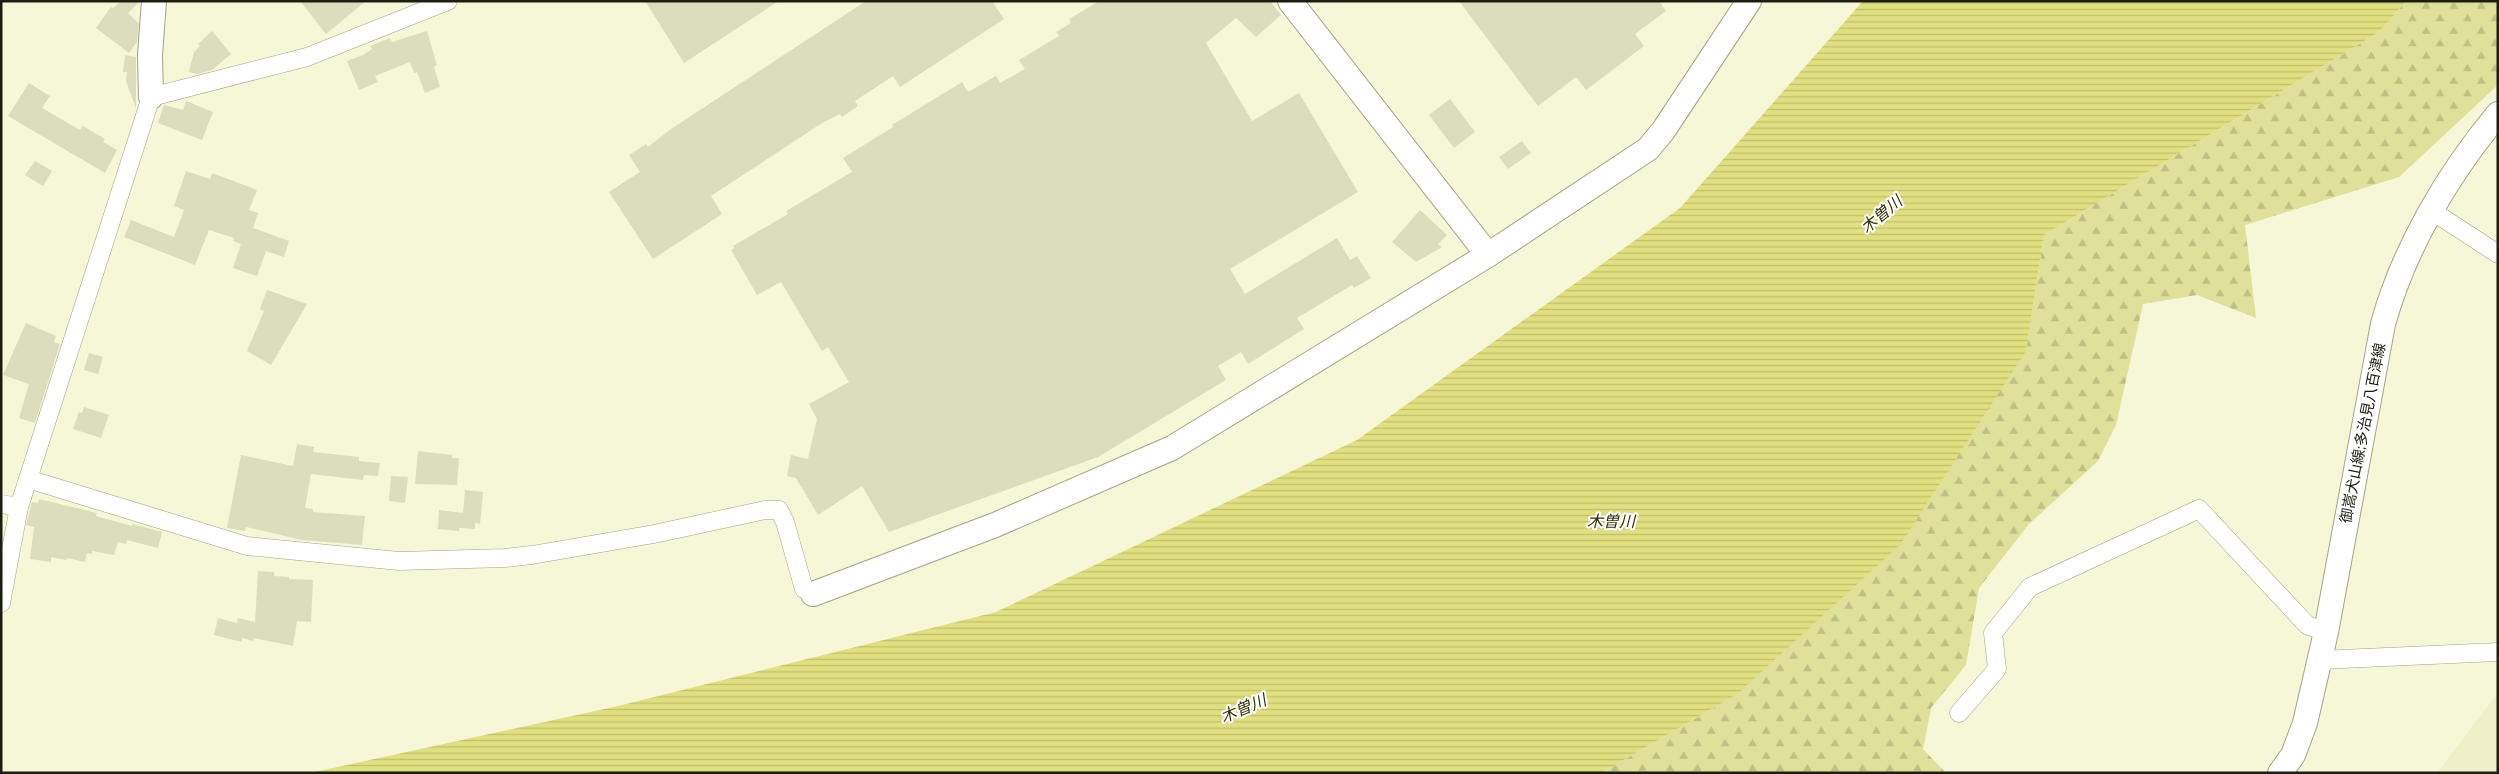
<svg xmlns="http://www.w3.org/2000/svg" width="2499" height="774" viewBox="0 0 2499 774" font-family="'Nunito Sans','Noto Sans JP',sans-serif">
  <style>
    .built { fill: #eff0c7 }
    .forest { fill: url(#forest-firs) }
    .water { fill: url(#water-rules) }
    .building { fill: #dcddbd }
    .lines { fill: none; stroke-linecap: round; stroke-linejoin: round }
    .street-casing { stroke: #a2a385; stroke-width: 19 }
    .secondary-casing { stroke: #a2a385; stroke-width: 26 }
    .street { stroke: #fff; stroke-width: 18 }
    .secondary { stroke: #fff; stroke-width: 24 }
    .labels { text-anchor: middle; stroke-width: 4; stroke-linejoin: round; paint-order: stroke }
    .street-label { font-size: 15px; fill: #1d1e12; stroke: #fff }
    .water-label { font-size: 16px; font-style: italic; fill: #323107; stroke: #fff }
  </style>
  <defs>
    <pattern id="forest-firs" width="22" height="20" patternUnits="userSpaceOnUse" patternTransform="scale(1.25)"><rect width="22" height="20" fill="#dfe099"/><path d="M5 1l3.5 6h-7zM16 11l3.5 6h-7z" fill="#bfc083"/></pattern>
    <pattern id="water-rules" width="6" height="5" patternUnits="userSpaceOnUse" patternTransform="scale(1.25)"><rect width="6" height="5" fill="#e0e081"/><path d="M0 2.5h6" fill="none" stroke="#c0c06e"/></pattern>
  </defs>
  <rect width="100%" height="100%" fill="#f6f7d7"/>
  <path class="built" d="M2498,693V773H2437Z"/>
  <path class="forest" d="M2406,1H2498V85L2399,177L2245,225L2256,318L2197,295L2143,304L2116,425L2098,461L2029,524L1979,588L1966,665L1931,708L1923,749L1946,773H1601L1736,695L2026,351L2044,235L2379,32Z"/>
  <path class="water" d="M1863,1H2406L2379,32L2044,235L2026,351L1900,545L1736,695L1601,773H310L618,706L996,612L1357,440L1680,208Z"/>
  <g class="building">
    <path d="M121,1H140L128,13L139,24L137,42L129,53L96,28L111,7L113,8Z"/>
    <path d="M300,1H366L326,34Z"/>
    <path d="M645,1H779L684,63Z"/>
    <path d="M866,1H992L1004,19L900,87L893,76L855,101L858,106L842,117L840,114L822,123L711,196L722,214L653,259L609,192L640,172L629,155L646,144L648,147L671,129Z"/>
    <path d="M1099,1H1270L1281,15L1256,37L1236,18L1206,43L1252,121L1299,93L1358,192L1230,269L1245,294L1337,238L1350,260L1357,256L1371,278L1354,288L1352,285L1297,318L1304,329L1248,364L1241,352L1218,366L1226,380L1098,457L889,532L862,486L818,515L796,478L787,476L791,455L808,459L817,419L809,404L849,382L828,347L822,351L781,282L757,295L731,250L735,248L733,246L788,214L786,211L852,172L843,158L893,127L892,125L962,82L968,92L996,76L1000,83L1025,69L1019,60L1059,36L1056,32L1071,23L1069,19Z"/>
    <path d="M1459,1H1659L1666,11L1635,34L1644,46L1586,90L1576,77L1538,106Z"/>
    <path d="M212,31L231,54L212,70L197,74L189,72L194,52L200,46L198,44Z"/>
    <path d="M427,31L437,65L434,67L440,87L425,93L417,72L414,73L410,62L375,76L378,82L359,90L347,61L363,55L372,49L370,46L390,38L392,42Z"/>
    <path d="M125,55L136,57V109L126,81L127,72H123Z"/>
    <path d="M29,83L50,96L42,108L80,130L83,126L105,139L103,142L117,150L105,173L8,116Z"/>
    <path d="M1450,99L1475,132L1454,148L1429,115Z"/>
    <path d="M186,101L213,112L202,140L158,123L164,105L183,110Z"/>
    <path d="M1522,141L1531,153L1508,169L1499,157Z"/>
    <path d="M35,161L52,171L43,186L25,175Z"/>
    <path d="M186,171L210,179L212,173L257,190L249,210L258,213L253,228L289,241L284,257L266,251L257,276L233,268L241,244L233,241L234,238L209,230L195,265L124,237L131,220L174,237L184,210L174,206Z"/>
    <path d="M1420,210L1447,235L1438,244L1442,247L1416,262L1392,242Z"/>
    <path d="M267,290L307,304L271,365L247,351L264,311L260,309Z"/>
    <path d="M26,323L56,336L54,342L60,344L35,423L19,418L29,384L3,375Z"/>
    <path d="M89,353L103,357L98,374L84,370Z"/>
    <path d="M84,407L109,415L101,438L73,429L79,412L82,413Z"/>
    <path d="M297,444L314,447L313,452L359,457V461L380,463L378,476L364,475L363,480L311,474L305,508L313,509V512L365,516L362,545L302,540L246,527L245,531L227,528L241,455L293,466Z"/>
    <path d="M418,451L452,455V458H459L457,485L415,484Z"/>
    <path d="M391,476L408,477L405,503L389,501Z"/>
    <path d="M465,490L483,492L480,524L475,523V529L459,528V531L438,529L439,510L463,513Z"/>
    <path d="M39,499L97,513L96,516L132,526V524L162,532L158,548L127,540L126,544L118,542L114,555L92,551V554L87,553L85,562L67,558L66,560L51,557V562L30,559L34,527L26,525L32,502L38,503Z"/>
    <path d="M258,571L274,572V576L289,577V579L313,580L311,622L297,621L293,646L254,638L253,641L242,638V642L214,635L218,618L237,623L238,618L255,622Z"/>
  </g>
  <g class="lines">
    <defs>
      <g id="street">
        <path d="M2432,211L2498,254"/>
        <path d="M28,479L247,546L399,561L505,558L532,555L654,534L765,510H779L785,522L804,589L813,594"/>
        <path d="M1,504L19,507"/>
        <path d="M1,603L19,507L28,479L151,97L307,57L448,1"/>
        <path d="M2319,660L2498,652"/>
        <path d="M1959,713L1997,669L1993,633L2030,587L2199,509L2307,625L2326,632"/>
      </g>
      <g id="secondary">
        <path d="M1290,1L1488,255"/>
        <path d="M151,97L150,55L154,1"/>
        <path d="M813,594L995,525L1172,448L1488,255L1648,149L1663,131L1749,1"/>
        <path d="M2280,773L2293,755L2305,723L2326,632L2383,324C2404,248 2448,174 2498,114"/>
      </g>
    </defs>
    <use href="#street" class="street-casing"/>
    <use href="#secondary" class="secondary-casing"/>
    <use href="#street" class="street"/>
    <use href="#secondary" class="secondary"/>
  </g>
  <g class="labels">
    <g class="street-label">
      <text transform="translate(2363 433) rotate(-79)" y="5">御嵩犬山線;多治見八百津線</text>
    </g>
    <g class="water-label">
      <text transform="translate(1881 214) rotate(-40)" y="6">木曽川</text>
      <text x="1611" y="527">木曽川</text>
      <text transform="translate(1243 708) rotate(-23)" y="6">木曽川</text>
    </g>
  </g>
  <rect width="2499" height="774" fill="none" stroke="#1d1e12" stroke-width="5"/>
</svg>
